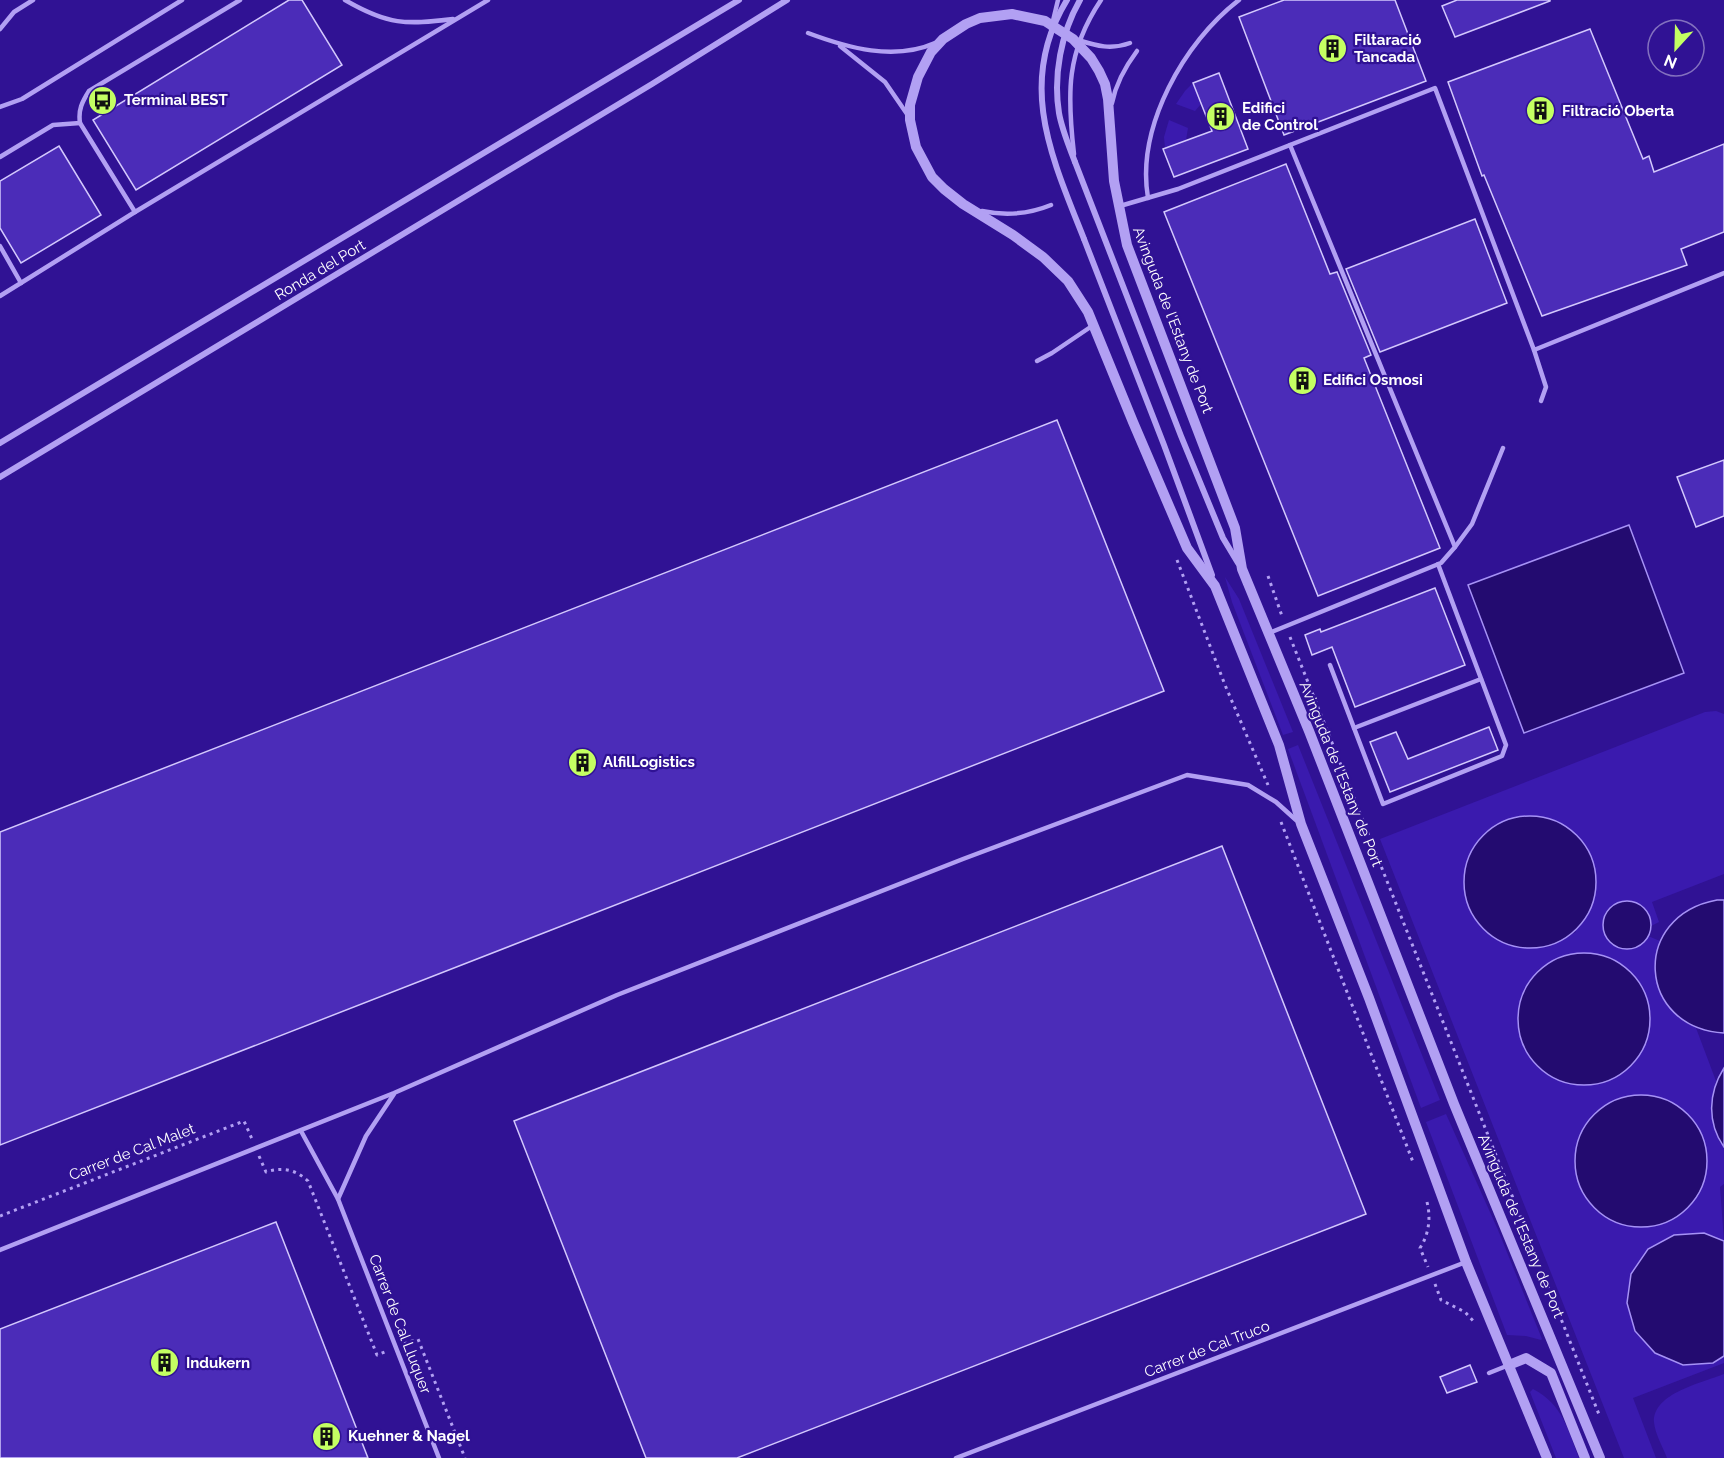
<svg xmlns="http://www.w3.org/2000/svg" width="1724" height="1458" viewBox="0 0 1724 1458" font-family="Raleway,sans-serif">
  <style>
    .green { fill: #3a1aae; fill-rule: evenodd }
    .water { fill: #230b70; stroke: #a692f6; stroke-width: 1.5 }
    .building { fill: #4b2cb8; stroke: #d3c8fd; stroke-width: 1.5 }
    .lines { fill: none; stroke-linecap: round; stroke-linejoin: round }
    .path { stroke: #b2a0f3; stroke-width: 3; stroke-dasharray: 3 4.5; stroke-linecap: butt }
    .service { stroke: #b2a0f3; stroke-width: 4.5 }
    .minor { stroke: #b2a0f3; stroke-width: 6 }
    .tertiary { stroke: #b2a0f3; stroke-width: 10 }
    .service-bridge { stroke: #b2a0f3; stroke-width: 4.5 }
    .minor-bridge { stroke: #b2a0f3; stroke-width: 6 }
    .labels { text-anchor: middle; stroke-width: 4.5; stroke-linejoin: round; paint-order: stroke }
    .poi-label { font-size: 15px; font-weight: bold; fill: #fff; stroke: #301294; text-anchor: start }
    .street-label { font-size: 15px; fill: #fff; stroke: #301294 }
  </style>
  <rect width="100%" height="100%" fill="#301294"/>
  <g class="green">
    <path d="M1193,83L1201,104L1195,111L1176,104L1185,91Z"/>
    <path d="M1169,120L1188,128L1186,140L1165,148L1164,137Z"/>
    <path d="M1225,577L1239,599L1293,732L1283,735L1232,602Z"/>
    <path d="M1716,711L1724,714V874L1652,902L1659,922L1651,926L1648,913L1607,910C1590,940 1628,964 1648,936L1660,941L1656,957L1684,1021L1696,1028L1716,1081L1712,1096L1719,1141L1724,1147V1184L1720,1187L1724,1241L1704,1233L1713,1363L1724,1356V1363L1633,1398L1656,1458H1624L1380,839L1705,712ZM1541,817L1576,932L1549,947L1520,948L1464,887L1468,857L1485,833L1511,819ZM1565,955L1643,986L1651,1015L1647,1044L1522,994L1539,969ZM1679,1106L1699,1128L1708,1156L1603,1215L1583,1193L1574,1165L1579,1135L1596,1111Z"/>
    <path d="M1298,745L1440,1100L1421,1108L1288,749Z"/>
    <path d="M1446,1114L1498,1230L1542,1339L1541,1340L1526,1336L1507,1335L1426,1122Z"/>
    <path d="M1724,1374V1458H1667C1663,1447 1655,1434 1654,1422C1653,1393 1702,1383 1724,1374Z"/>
    <path d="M1533,1389C1563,1405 1567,1428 1579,1458H1556L1530,1392Z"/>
  </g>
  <g class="water">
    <path d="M1629,525L1684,673L1524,733L1468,585Z"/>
    <circle cx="1530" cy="882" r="66"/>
    <path d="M1717,900H1724V1033C1637,1028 1630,916 1717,900Z"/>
    <circle cx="1627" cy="925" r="24"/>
    <circle cx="1584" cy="1019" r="66"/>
    <path d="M1724,1068V1147C1707,1123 1708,1093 1724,1068Z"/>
    <circle cx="1641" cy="1161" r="66"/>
    <path d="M1704,1233L1724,1241V1356L1713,1363L1683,1365L1655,1353L1635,1331L1627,1303L1631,1274L1648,1249L1674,1235Z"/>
  </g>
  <g class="building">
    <path d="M289,0H302L342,65L136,190L93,120Z"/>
    <path d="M1284,0H1395L1426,81L1284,135L1239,17Z"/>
    <path d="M1457,0H1550V1L1455,37L1442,6Z"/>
    <path d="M1590,29L1643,159L1649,156L1654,172L1724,144V232L1681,249L1687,265L1542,316L1484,175L1482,176L1448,82Z"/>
    <path d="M1219,73L1248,149L1174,177L1163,149L1212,131L1193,83Z"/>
    <path d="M59,146L101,215L21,263L0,228V181Z"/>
    <path d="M1286,164L1330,274L1337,272L1371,355L1364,358L1440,548L1318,596L1164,212Z"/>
    <path d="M1475,219L1507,303L1380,352L1346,269Z"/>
    <path d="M1057,420L1164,691L0,1145V832Z"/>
    <path d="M1724,460V516L1696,527L1677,477Z"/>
    <path d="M1435,588L1465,665L1355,707L1332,647L1312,655L1305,635L1320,629L1321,632Z"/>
    <path d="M1489,727L1498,750L1390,792L1370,742L1396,732L1408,759Z"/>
    <path d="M1222,846L1366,1214L737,1458H646L514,1121Z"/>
    <path d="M276,1222L368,1458H0V1329Z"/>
    <path d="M1470,1365L1477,1382L1447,1393L1440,1377Z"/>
  </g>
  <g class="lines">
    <g class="path">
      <path d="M1177,560L1225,685L1268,785"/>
      <path d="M1268,576L1282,616"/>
      <path d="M1290,637L1600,1417"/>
      <path d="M1281,822L1413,1162"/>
      <path d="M259,1156L266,1172C282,1167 295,1169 308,1181L377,1355L387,1351"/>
      <path d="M1427,1202C1431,1218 1429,1234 1420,1248L1428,1267"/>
      <path d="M0,1216L244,1121L252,1139"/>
      <path d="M1435,1284L1441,1300L1465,1312L1475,1323"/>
      <path d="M404,1344L418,1339L465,1458"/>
    </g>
    <g class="service">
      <path d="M345,0C388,25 406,25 453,19"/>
      <path d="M0,29L14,12L33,0"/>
      <path d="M808,33C848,48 894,61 935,43"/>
      <path d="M1078,40C1097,46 1111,50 1130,43"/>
      <path d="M840,46L885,82L907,114"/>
      <path d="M1112,103C1116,83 1125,67 1137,51"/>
      <path d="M0,107L22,99L182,0"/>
      <path d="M0,157L53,125L80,123"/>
      <path d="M1148,198C1136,127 1184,42 1239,0"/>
      <path d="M1120,206L1178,189L1435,88L1534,350L1724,273"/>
      <path d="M982,211C1006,216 1029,214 1051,205"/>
      <path d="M135,212L80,123C78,110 82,102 89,91L240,0"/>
      <path d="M0,246L21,283"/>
      <path d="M0,296L135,212L488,0"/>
      <path d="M1534,350L1546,387L1541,401"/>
      <path d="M1037,361L1052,353L1092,326"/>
      <path d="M1455,547L1472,524L1503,448"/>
      <path d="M1269,633L1441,563L1455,547L1290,145"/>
      <path d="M1330,665L1383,804L1502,756L1506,745L1438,564"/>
      <path d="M1354,728L1481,679"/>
      <path d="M301,1131L338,1199L439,1458"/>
      <path d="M338,1199L366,1136L394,1094"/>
      <path d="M0,1250L394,1093L617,995L963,859L1187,775L1248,785L1276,802L1296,820"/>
      <path d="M1489,1373L1509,1365"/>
      <path d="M956,1458L1466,1262"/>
    </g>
    <g class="minor">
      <path d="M1075,162L1181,436L1223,538L1238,563"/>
      <path d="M1084,239L1164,445L1212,575"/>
      <path d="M0,443L739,0"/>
      <path d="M0,477L652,84L787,0"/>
    </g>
    <g class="tertiary">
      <path d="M1509,1365L1526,1358L1551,1373L1585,1458"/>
      <path d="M1547,1458L1466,1262L1369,998L1301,824L1279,745L1215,586L1187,548L1133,422L1088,312L1068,281L1043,257L1013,235L963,204L944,189L932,177L916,147L910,120V105L918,77L931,52L943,39L966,24L980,18L1012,14L1045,21L1073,39L1091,58L1099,71L1105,84L1108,99L1114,181L1127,245L1235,528L1242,569L1309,731L1454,1104L1600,1458"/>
    </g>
    <g class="service-bridge">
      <path d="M1051,29L1058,0"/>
      <path d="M1074,154C1067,94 1066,52 1101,0"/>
    </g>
    <g class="minor-bridge">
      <path d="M1067,0C1016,83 1052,158 1084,239"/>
      <path d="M1075,162C1069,146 1062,130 1059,113C1053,76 1061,33 1080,0"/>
    </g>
  </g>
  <defs>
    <symbol id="building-disc" viewBox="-11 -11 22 22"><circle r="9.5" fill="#c4ff62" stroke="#301294"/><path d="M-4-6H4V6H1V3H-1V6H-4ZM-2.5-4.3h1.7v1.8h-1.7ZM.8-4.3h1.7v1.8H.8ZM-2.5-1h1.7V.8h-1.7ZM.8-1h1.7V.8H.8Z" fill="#111"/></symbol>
    <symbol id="bus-disc" viewBox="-11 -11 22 22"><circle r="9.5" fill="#c4ff62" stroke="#301294"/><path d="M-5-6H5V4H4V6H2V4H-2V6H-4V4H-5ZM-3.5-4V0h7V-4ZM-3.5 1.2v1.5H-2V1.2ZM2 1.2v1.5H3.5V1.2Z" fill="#111"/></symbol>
  </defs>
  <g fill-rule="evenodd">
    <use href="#building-disc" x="1316" y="32" width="33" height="33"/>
    <use href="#bus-disc" x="86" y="84" width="33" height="33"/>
    <use href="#building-disc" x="1524" y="94" width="33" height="33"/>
    <use href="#building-disc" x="1204" y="100" width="33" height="33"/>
    <use href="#building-disc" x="1286" y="364" width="33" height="33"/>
    <use href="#building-disc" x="566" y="746" width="33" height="33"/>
    <use href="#building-disc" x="148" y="1346" width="33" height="33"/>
    <use href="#building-disc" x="310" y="1420" width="33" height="33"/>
  </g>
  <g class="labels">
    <g class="poi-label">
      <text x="1354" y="45">Filtaració<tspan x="1354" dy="17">Tancada</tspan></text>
      <text x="124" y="105">Terminal BEST</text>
      <text x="1242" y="113">Edifici<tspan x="1242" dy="17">de Control</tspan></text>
      <text x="1562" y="116">Filtració Oberta</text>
      <text x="1323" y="385">Edifici Osmosi</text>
      <text x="603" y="767">AlfilLogistics</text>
      <text x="186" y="1368">Indukern</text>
      <text x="348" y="1441">Kuehner &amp; Nagel</text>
    </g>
    <g class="street-label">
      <text transform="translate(320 270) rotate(-31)" y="5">Ronda del Port</text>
      <text transform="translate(1173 320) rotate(69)" y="5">Avinguda de l'Estany de Port</text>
      <text transform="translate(1341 774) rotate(68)" y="5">Avinguda de l'Estany de Port</text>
      <text transform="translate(132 1152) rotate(-21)" y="5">Carrer de Cal Malet</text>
      <text transform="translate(1521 1226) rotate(67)" y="5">Avinguda de l'Estany de Port</text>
      <text transform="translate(400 1324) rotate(69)" y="5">Carrer de Cal Lluquer</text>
      <text transform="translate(1207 1349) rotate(-21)" y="5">Carrer de Cal Truco</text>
    </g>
  </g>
  <g transform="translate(1676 48) rotate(202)"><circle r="28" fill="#301294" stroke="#8371bf" stroke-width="1.5"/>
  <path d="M0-4.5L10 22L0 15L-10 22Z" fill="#c4ff62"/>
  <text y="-9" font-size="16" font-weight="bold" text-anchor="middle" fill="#ffffff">N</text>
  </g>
</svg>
